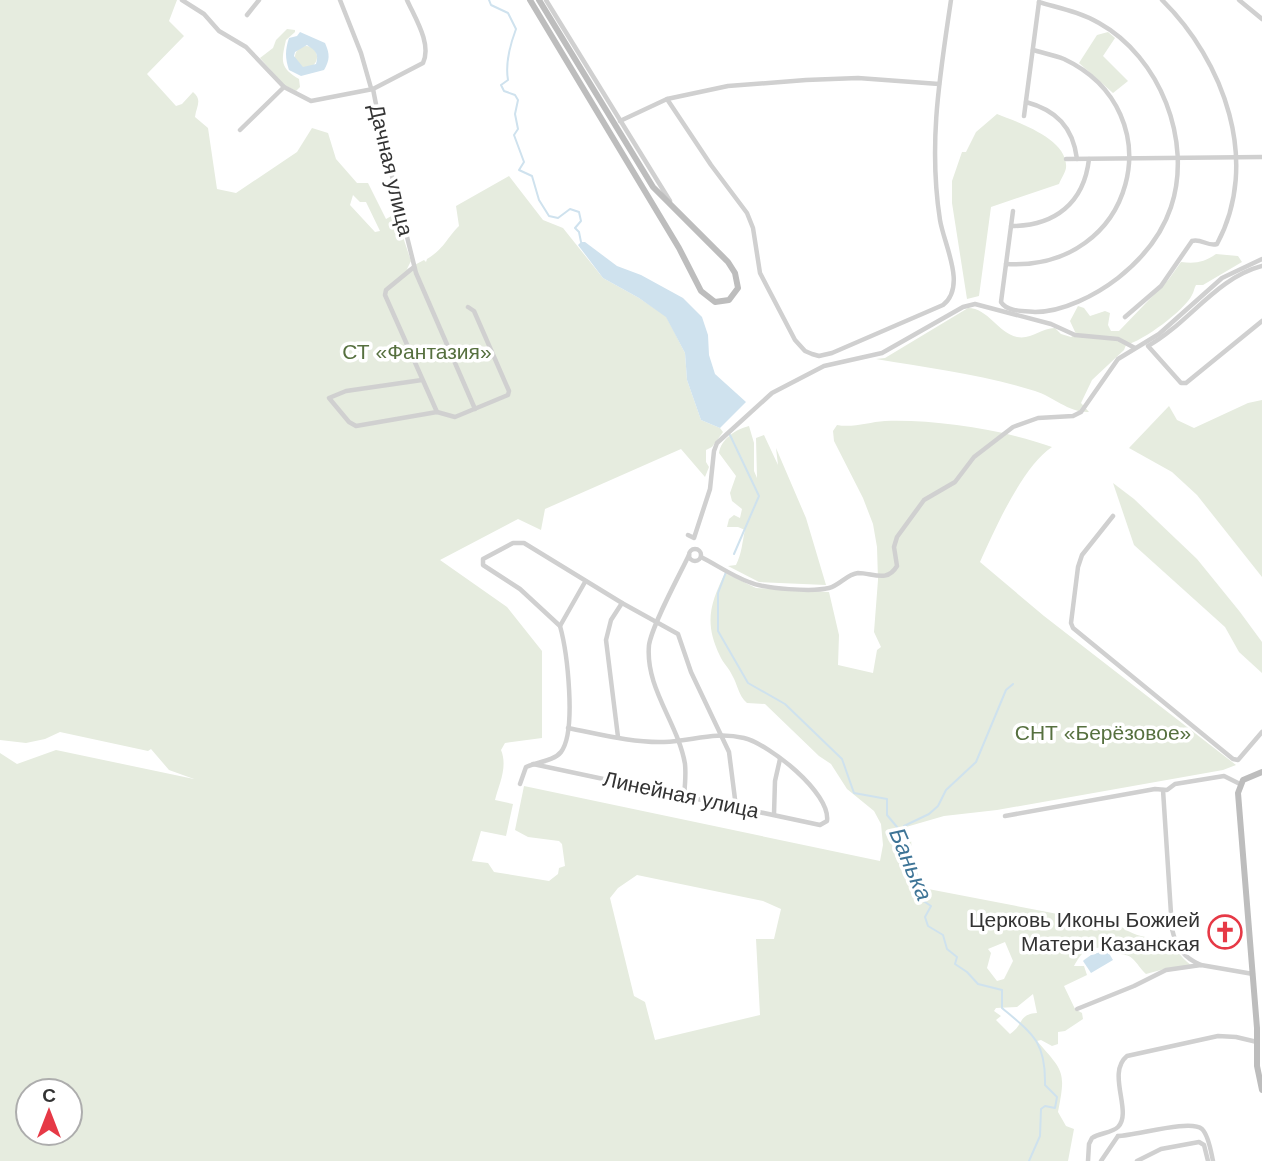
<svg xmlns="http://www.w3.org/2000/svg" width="1262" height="1161" viewBox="0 0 1262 1161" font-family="Helvetica,sans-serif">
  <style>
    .green { fill: #e6ecdf; fill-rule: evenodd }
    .water { fill: #cfe2ee; fill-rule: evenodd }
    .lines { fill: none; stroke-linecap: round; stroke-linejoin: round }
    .stream { stroke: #cfe2ee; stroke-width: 2 }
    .street { stroke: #d0d0d0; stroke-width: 4.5 }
    .secondary { stroke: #bdbdbd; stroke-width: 6 }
    .labels { text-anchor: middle; stroke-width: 7; stroke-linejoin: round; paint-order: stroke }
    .street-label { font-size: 21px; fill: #333; stroke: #fff }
    .park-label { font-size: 21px; fill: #56703f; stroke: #fff }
    .poi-label { font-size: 21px; fill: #333; stroke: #fff; text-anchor: end }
    .water-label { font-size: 23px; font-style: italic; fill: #3f7597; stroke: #fff }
  </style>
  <rect width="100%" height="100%" fill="#fff"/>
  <g class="green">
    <path d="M0,0H177L169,21L184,36L147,74L176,106L182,104L193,92C203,100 196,107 195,117L208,128L217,189L236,193L297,152L312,128L328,133L336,159L357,183H368L386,219L395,214H399V225L411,261L407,269L424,260L426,262L427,259C445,248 445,240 459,226L456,206L509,176L543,220L563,228L603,278L639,298L666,316L685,353L687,380L701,420L720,428L723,432L712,447L706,450V462L709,467L705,477L681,449L545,509L541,530L518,519L440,560L507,607L542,651V738L505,743L501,750C508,767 499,784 495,800L513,804L506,836L481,831L472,861L488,863L494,872L549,881L558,874L559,868L565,866L562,844L559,841L528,837L515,830L524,786L880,861L883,845L881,824L874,811L847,789L831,764L819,756L765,704L747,703C738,695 738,685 732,675C729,668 723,663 720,656C704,623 710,604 725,573L756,588L829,592L839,635L838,665L873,673L877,650L881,647L874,632L878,580L877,547L873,524L863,498L834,441L833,431L837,425C853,428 869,422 885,421C934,419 1006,430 1052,447C1022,467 995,529 980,562L1044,616L1236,765L1223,770L997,810L944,816L906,827L911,838L912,858L923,888L1120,926C1133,935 1148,940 1164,937C1175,944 1179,957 1191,965L1168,968L1146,974C1134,962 1134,953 1115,954L1109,948C1086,947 1084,949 1074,966H1084L1087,975L1064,986L1075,1009L1082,1013L1083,1019L1065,1031L1058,1032V1044L1052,1046L1041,1040L1037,1041C1064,1072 1066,1071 1058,1112L1066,1126L1074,1129L1068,1161H0V753L17,764L56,750L194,779L169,770L151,749L148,751L60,732L45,739L26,743L0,740ZM353,195L360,202H366L380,231L375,232L350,205ZM637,875L763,901L781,909L774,939H756L760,1015L655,1040L645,1002L634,996L610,898L618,888ZM1005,942L1013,961L1004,979L997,981L987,968L991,953L988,949ZM1033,994L1037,1013C1018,1014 1024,1025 1010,1034L996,1020L1001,1016L994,1011L996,1008L1017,1007ZM28,1091H70V1133H28Z"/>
    <path d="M287,29L295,30V32L286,40C281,61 280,68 299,79L300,87L296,91L284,85L260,58L273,48L276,40Z"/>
    <path d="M1108,32L1115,38L1103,56L1128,81L1113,93L1079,63L1097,35Z"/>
    <circle cx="306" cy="57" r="11"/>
    <path d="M997,114C1017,122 1069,139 1066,168C1065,173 1061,179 1059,184L991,207L979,296L967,299L952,203V181L962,152H966L976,132Z"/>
    <path d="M1216,254L1238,256L1242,262L1203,285H1196C1194,288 1194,292 1192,295C1185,310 1143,341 1126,345L1124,350L1092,380L1081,403L1089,412C1069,413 1054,397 1035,391C984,375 929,368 876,359L885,358L968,308C988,308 998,333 1017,337C1031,340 1041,328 1055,328L1061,334L1071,337L1076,334L1070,321L1078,306L1084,308L1090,316L1105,311L1110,313L1108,325L1111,331H1119L1169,279L1181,262C1196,264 1204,262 1216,254Z"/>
    <path d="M1262,400V577L1197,495L1172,472L1129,448L1169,406L1177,420L1194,428L1248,403Z"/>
    <path d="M749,426L754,443V471L757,478L756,438L764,435L778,465L776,448L806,518L826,585L759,582L728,566L736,565C742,553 742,543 745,530L738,527H727L729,519L734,515L740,518L742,509L732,501L730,493L736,476L719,453C721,439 736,429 749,426Z"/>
    <path d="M1113,483L1134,499L1197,559L1240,612L1262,642V673L1239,652L1225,627L1134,545Z"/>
  </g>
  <g class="water">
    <path d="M300,32L325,43C330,54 330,60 324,70L301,76L289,70C285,58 285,50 289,38L297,36ZM307,45C316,51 319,54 316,64L303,67L294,56L295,52Z"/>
    <path d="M581,242H585L617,266L641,275L683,298L702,317L708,335L709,355L715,374L746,402L720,428L701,420L687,380L685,353L666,317L639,298L603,278L578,245Z"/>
    <path d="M1107,950L1113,960L1091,973L1083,961L1084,960L1091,955Z"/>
  </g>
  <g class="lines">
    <g class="stream">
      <path d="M489,0L491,5L508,13L516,29C510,45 505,63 508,80L501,85L504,91L515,95L518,100L515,114L518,129L514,135L524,162L519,170L532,176L539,200L549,216L558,218L570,209L579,212L581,221L575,228L579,232L581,242"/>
      <path d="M730,435L759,496L734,554"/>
      <path d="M726,572L718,593V631L748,683L785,704L842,759L854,793L887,799V815L902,833L907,860L919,878L922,900L931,906L925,917L928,926L943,935L947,949L957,957L955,964L967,972L978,984L1002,990V1008C1033,1034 1046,1042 1045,1085L1057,1097L1055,1108L1045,1106L1041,1109L1040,1136L1029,1161"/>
      <path d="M903,831L904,826L929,814L938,806L946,790L976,762L1006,690L1013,684"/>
    </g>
    <g class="street">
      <path d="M182,0L204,14L219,31L246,47L284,87L311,101L373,89L423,63C432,44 415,18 407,0"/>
      <path d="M340,0L361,53L371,88"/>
      <path d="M546,0L670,201"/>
      <path d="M1239,0L1262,19"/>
      <path d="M247,15L259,0"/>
      <path d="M373,89L383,140L416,273L475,409"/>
      <path d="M667,99L711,165L747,213L753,228L760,273L795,340L805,351L812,354L819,356L832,353L943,305C967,286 944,245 940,220C928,143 940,75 951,0"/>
      <path d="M1026,102C1056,110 1073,127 1077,159"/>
      <path d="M1024,116L1039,2"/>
      <path d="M620,121L667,99L728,86L806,80L858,78L939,84"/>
      <path d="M240,130L284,87"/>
      <path d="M1066,159L1262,157"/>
      <path d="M1013,211L1001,302C1007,312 1024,311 1035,312C1063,312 1096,295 1118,278C1142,259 1161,237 1171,207C1193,141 1160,57 1099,23C1080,12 1059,8 1039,2"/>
      <path d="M1011,226C1055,226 1084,203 1089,159"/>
      <path d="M1006,264C1135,272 1176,112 1064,59C1054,55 1043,53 1033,50"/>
      <path d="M1262,266C1216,278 1189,323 1148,346L1181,383H1186L1262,321"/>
      <path d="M414,267L386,290L385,295L437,412"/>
      <path d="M1125,317L1161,286L1192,241C1201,238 1208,247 1217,244C1261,162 1224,61 1162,0"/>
      <path d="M422,380L346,391L329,398L349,422L356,426L437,412L455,417L508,395L509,391L474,311L468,307"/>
      <path d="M1113,516L1082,555L1078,567L1071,623L1073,628L1233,759L1238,760L1262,732"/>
      <path d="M688,535L694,538L710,489L714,451L717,443L772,393L824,366L882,353L963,307L975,304L1051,324L1075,335L1118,339L1135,348"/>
      <circle cx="695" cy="555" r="6"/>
      <path d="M701,557C717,565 732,576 749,582C765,589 813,592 829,588C840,585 847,574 858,573C873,573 887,583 897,566L894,547L897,537L924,500L955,482L974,457L1013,427L1038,418L1073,416L1081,412L1118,359L1159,334L1222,278L1262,259"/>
      <path d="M560,626L520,589L483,565V559L513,543H524L622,603L678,634L691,672L729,752L736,807"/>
      <path d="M618,737L606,640L611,620L622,603"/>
      <path d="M533,764L820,825L827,821C831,793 769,744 744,738C714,731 693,741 664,742C632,743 599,734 568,728"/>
      <path d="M520,784L526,767C537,762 554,761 561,752C577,731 567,651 560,626L585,582"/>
      <path d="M1163,790L1172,929C1176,947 1184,958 1201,965"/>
      <path d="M684,796C685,786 686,774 685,764C678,723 645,688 649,645C652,625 679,576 689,555"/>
      <path d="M774,814L775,781L780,759"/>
      <path d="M1005,816L1155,789L1167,790L1175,784L1224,776L1240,784"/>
      <path d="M1077,1009L1134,986L1166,970L1201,965L1253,974"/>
      <path d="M1118,1136C1135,1136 1190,1119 1202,1129C1209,1136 1211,1152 1213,1161"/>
      <path d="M1088,1161L1089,1144L1092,1138C1099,1133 1112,1133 1118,1127C1133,1112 1106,1073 1127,1056L1218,1036L1236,1037L1257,1042"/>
      <path d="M1101,1161L1118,1136"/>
      <path d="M1137,1161L1161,1149L1199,1142L1204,1145L1208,1161"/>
    </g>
    <g class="secondary">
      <path d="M530,0L679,248L701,291L715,302L729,300L738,288L735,273L728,262L653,187L539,0"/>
      <path d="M1262,772L1243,780L1238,793L1257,1028V1066L1262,1090"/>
    </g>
  </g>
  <defs>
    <symbol id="church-ring" viewBox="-11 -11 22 22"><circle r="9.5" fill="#fff" stroke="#e63946" stroke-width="1.5"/><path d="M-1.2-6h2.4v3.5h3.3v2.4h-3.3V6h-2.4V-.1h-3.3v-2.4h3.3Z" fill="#e63946"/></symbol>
  </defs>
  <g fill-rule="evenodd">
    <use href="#church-ring" x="1206" y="913" width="38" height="38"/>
  </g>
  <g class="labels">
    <g class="street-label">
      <text transform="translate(391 170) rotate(77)" y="7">Дачная улица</text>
      <text transform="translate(681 795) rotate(12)" y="7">Линейная улица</text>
    </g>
    <g class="park-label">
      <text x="417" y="359">СТ «Фантазия»</text>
      <text x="1103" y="740">СНТ «Берёзовое»</text>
    </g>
    <g class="poi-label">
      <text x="1200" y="927">Церковь Иконы Божией<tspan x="1200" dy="24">Матери Казанская</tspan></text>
    </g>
    <g class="water-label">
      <text transform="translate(911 864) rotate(67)" y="8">Банька</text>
    </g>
  </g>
  <g transform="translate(49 1112)"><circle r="33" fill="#ffffff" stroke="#adadad" stroke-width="2"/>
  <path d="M0-5L12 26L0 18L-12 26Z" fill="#e63946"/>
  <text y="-10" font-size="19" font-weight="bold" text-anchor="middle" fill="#333333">С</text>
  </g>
</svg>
